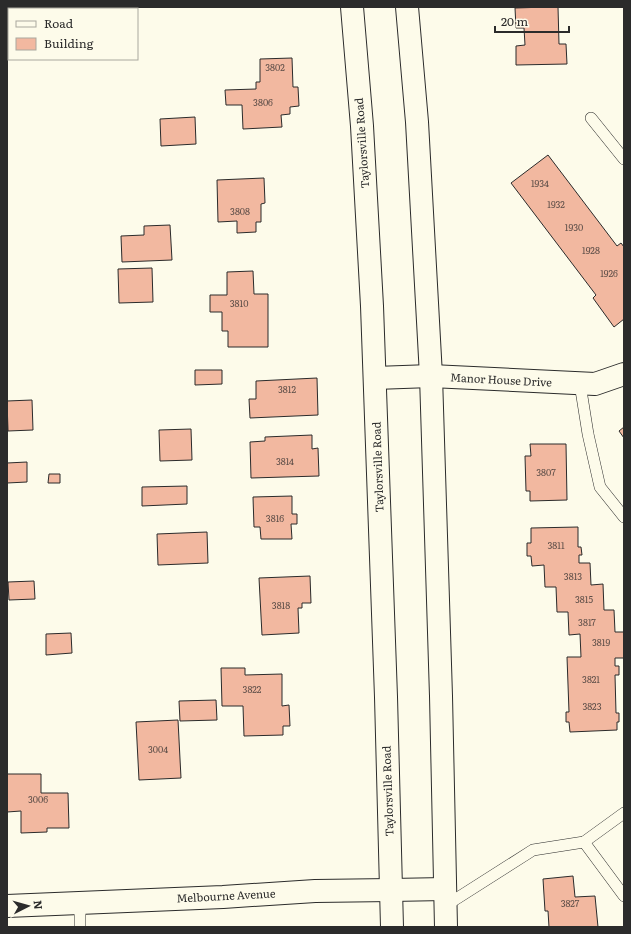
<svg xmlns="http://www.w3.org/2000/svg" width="631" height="934" viewBox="0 0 631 934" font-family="Literata,serif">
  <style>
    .building { fill: #f2b8a0; stroke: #2b2b2b }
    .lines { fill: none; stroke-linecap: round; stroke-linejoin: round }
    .lane-casing { stroke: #2b2b2b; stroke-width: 12 }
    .street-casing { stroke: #2b2b2b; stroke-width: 24 }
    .primary-casing { stroke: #2b2b2b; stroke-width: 24 }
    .lane { stroke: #fdfbea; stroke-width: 11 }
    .street { stroke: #fdfbea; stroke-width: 22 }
    .primary { stroke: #fdfbea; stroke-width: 22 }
    .labels { text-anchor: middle; stroke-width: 3; stroke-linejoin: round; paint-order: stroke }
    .number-label { font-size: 9px; fill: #5d4e48 }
    .street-label { font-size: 11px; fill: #2b2b2b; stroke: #fdfbea }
  </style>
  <rect width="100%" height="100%" fill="#fdfbea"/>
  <g class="building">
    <path d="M547,7H558L559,44H566L567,64L516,65V46L525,45L524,28H516L515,8Z"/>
    <path d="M292,58L293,87H298L299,106L290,107V114L281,115L282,127L243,129L242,105H226L225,90L256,89V82H260V59Z"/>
    <path d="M195,117L196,144L161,146L160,119Z"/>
    <path d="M548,155L617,246L621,243L624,247V319L614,327L593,298L596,295L511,183Z"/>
    <path d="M264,178L265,203L261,204V222H256V232L237,233V221L218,222L217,180Z"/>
    <path d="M170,225L172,260L122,262L121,236L144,235V226Z"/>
    <path d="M152,268L153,302L119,303L118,269Z"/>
    <path d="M253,271L254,294H268V347H228V331H222V312H210V295H227V272Z"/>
    <path d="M195,370H222V384L195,385Z"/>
    <path d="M317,378L318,415L250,418L249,399H256V381Z"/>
    <path d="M32,400L33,430L8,431L7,401Z"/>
    <path d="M624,427V438L619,431Z"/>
    <path d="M191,429L192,460L160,461L159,430Z"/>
    <path d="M312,435V449L318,448L319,476L251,478L250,442L265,441V437Z"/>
    <path d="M530,444H566L567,500L530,501V491H526L525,456H531Z"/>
    <path d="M27,462V482L7,483V463Z"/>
    <path d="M49,474H60V483H48Z"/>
    <path d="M187,486V504L142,506V487Z"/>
    <path d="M292,496V514H297V524H291L292,539H261L260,527H254L253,497Z"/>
    <path d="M578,527V547H581L582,555H579V563H590L591,585L603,584L604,610H614L615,632H624V658H615V666H619V675H615L616,713H619V722H617V730L570,732L569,722H566V712H569L567,657H581L580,634L569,635L568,612H557L556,587H545L544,565L532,566L531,556H527V543H531V528Z"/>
    <path d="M207,532L208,563L158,565L157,534Z"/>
    <path d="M310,576L311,603H302V608H298L299,633L262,635L259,578Z"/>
    <path d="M34,581L35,599L9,600L8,582Z"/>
    <path d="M71,633L72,653L46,655V634Z"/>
    <path d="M221,668H245V675L282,674V706L289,705L290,726H283V735L244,736L243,706H222Z"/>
    <path d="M216,700L217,720L180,721L179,701Z"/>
    <path d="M178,720L181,778L139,780L136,722Z"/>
    <path d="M7,774H41V793H68L69,828H47V832L21,833V811L7,812Z"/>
    <path d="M573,876L575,897L595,896L598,927H549L548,911H545L543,879Z"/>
  </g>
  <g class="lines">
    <defs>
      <g id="lane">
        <path d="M591,118L624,159"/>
        <path d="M580,384L588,434L600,487L624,517"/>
        <path d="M584,842L624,896"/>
        <path d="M80,903V927"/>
        <path d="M445,906L533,850L584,842L624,813"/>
      </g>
      <g id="street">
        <path d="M375,378L431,376L595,384L624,374"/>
        <path d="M7,906L223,897L315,891L391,890L445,889"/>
      </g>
      <g id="primary">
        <path d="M352,7L362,126L372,306L386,697L392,927"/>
        <path d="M407,7L417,122L427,303L431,376L441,696L446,927"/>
      </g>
    </defs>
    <use href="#lane" class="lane-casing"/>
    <use href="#street" class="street-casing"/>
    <use href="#primary" class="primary-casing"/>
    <use href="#lane" class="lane"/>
    <use href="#street" class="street"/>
    <use href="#primary" class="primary"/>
  </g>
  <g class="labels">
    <g class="number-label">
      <text x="275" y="71">3802</text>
      <text x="263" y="106">3806</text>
      <text x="540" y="187">1934</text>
      <text x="556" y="208">1932</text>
      <text x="240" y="215">3808</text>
      <text x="574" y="231">1930</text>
      <text x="591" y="254">1928</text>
      <text x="609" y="277">1926</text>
      <text x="239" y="307">3810</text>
      <text x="287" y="393">3812</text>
      <text x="285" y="465">3814</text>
      <text x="546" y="476">3807</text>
      <text x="275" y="522">3816</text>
      <text x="556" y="549">3811</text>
      <text x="573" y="580">3813</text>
      <text x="584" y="603">3815</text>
      <text x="281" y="609">3818</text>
      <text x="587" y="626">3817</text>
      <text x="601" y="646">3819</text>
      <text x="591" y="683">3821</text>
      <text x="252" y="693">3822</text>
      <text x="592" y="710">3823</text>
      <text x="158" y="753">3004</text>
      <text x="38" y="803">3006</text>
      <text x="570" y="907">3827</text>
    </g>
    <g class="street-label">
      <text transform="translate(362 143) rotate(-94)" y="4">Taylorsville Road</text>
      <text transform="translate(501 380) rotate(3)" y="4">Manor House Drive</text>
      <text transform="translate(378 467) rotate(-92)" y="4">Taylorsville Road</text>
      <text transform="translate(388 791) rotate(-92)" y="4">Taylorsville Road</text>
      <text transform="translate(226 896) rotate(-3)" y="4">Melbourne Avenue</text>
    </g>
  </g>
  <rect width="631" height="934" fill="none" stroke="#2b2b2b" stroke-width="16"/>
  <rect x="8" y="8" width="130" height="52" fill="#fdfbea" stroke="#a9a89e"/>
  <rect x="16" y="21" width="20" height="6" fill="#fdfbea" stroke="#a9a89e"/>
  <text x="44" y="28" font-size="12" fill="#2b2b2b">Road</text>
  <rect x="16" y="38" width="20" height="12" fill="#f2b8a0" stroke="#a9a89e"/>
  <text x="44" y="48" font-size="12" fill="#2b2b2b">Building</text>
  <g transform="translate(28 906) rotate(84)" stroke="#fdfbea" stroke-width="3" paint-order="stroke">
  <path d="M0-3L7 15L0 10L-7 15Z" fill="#2b2b2b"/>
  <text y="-6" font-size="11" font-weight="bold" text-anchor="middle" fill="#2b2b2b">N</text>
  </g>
  <path d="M495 26v6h74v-6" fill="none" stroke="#2b2b2b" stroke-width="2"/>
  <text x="501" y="26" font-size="12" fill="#2b2b2b" stroke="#fdfbea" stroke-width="3" paint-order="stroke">20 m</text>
</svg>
